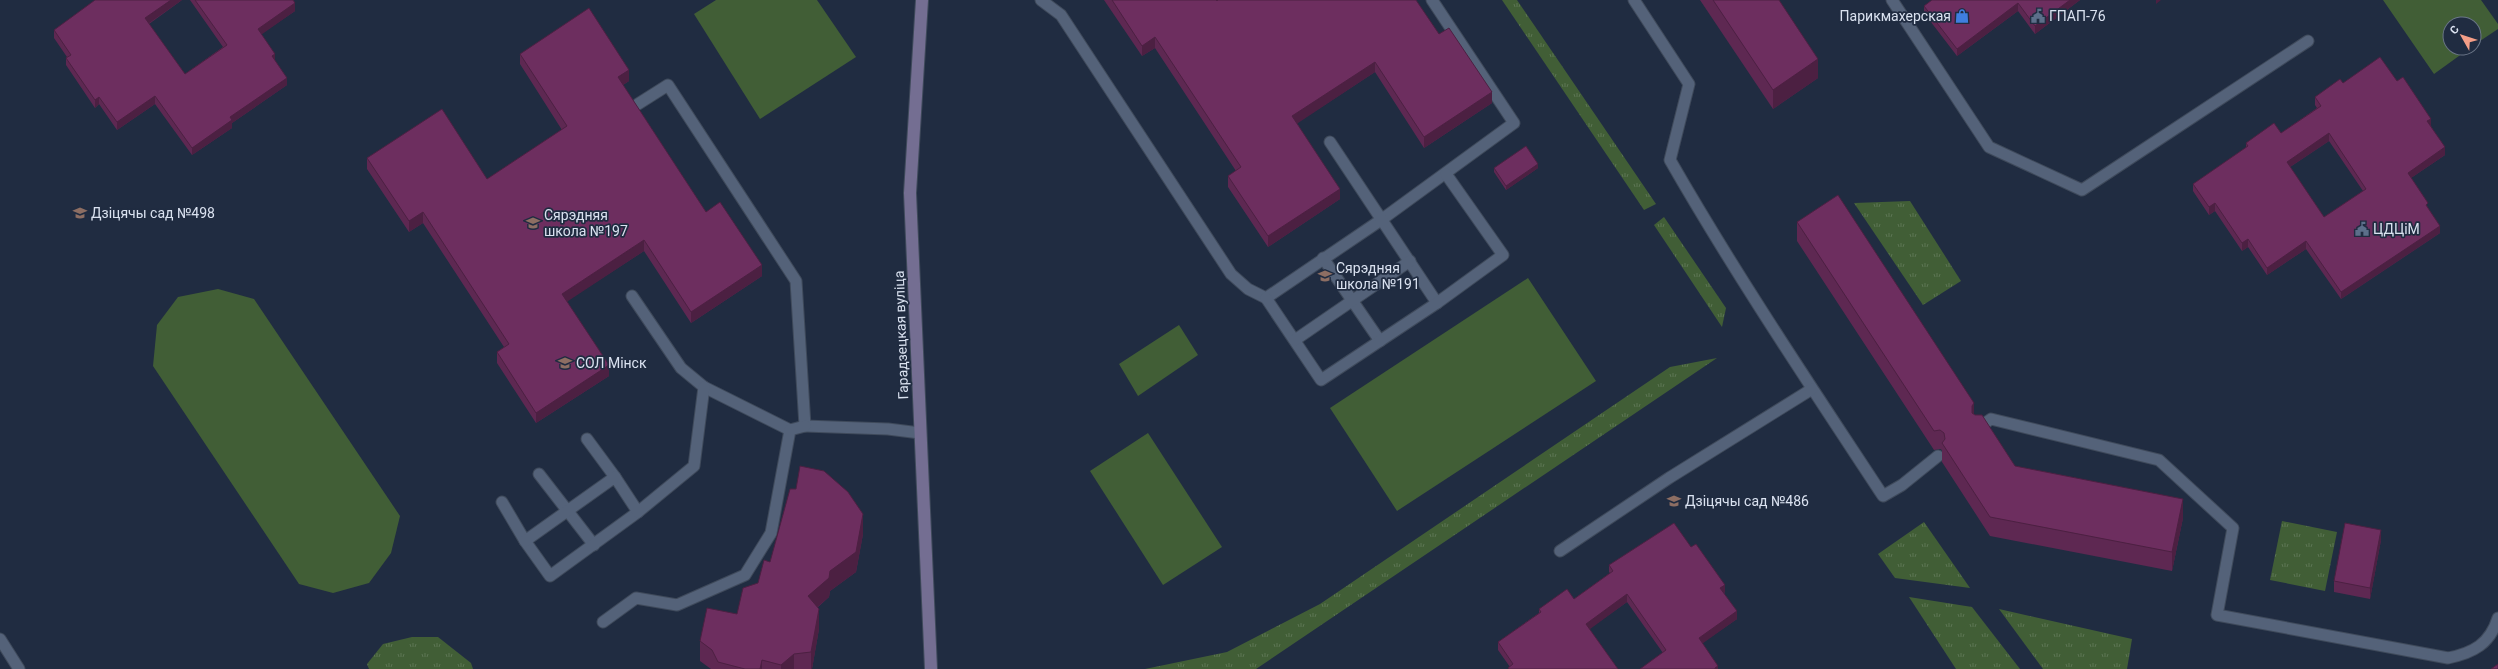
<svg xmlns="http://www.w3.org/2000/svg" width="2498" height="669" viewBox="0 0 2498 669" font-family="Roboto,sans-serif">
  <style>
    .grass { fill: url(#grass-tufts) }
    .pitch { fill: #415e36 }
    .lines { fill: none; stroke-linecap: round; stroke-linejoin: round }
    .lane-casing { stroke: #3f4a5b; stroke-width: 13 }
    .secondary-casing { stroke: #3f4a5b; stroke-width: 14 }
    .lane { stroke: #546279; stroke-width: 11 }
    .secondary { stroke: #746e92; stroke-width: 12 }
    .wall { fill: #5e2852; fill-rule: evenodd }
    .shaded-wall { fill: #4c2042 }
    .building { fill: #6d2e5f; stroke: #4c2042; fill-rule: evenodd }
    .labels { text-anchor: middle; stroke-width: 3.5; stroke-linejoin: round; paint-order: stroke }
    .poi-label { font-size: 14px; fill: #dae2f0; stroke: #202c41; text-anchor: start }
    .street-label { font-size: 14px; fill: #dae2f0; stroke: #202c41 }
  </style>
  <defs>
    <pattern id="grass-tufts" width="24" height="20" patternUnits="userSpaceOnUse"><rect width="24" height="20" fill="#415e36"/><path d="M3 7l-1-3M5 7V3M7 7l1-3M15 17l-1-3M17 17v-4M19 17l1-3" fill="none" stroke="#5c7553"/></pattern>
  </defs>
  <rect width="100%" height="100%" fill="#202c41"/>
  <g class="grass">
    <path d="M1502,0H1517L1656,204L1644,210Z"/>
    <path d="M1910,201L1961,281L1923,305L1854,203Z"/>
    <path d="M1664,217L1726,308L1722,327L1654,225Z"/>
    <path d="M1717,358L1256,669H1145L1227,652L1320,604L1670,367Z"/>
    <path d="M2282,521L2337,532L2325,591L2270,580Z"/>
    <path d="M1924,522L1970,588L1895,578L1878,554Z"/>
    <path d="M1909,597L1972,607L2020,669H1956Z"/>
    <path d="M1999,609L2132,639L2127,669H2043Z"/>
    <path d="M412,637H438L471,663L473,669H369L367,664L383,644Z"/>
  </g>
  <g class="pitch">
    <path d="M716,0H817L856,57L760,119L694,14Z"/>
    <path d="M2383,0H2481L2498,24V29L2474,45V24H2450V48H2470L2434,74Z"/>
    <path d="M1528,278L1596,381L1397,511L1330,408Z"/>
    <path d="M218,289L254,299L400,516L391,553L369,583L333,593L299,584L153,366L157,325L178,297Z"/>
    <path d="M1179,325L1198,355L1138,396L1119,364Z"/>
    <path d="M1148,433L1222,547L1163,585L1090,471Z"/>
  </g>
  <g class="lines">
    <defs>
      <g id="lane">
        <path d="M1041,0L1061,15L1231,274L1248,289L1266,298L1381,220L1514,123L1432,0"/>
        <path d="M1634,0L1689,84L1670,160C1736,275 1810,385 1883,496L1902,485L1938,456"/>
        <path d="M1892,0L1989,147L2082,190L2308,41"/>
        <path d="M638,104L668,85L796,281L805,426L888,429L920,433"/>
        <path d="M1330,142L1437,303"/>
        <path d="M1323,258L1380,341"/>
        <path d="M632,296L681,368L704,387L790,430"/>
        <path d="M1266,298L1321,380L1437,303L1503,255L1446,174"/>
        <path d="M1295,340L1410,261"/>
        <path d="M1978,428L1991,419L2159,460L2233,528L2217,615L2448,658C2473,653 2490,644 2498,618"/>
        <path d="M587,439L615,477"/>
        <path d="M539,474L594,545"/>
        <path d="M502,502L525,541L550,576L638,512L694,466L704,387"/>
        <path d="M525,541L615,477L638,512"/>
        <path d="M1560,551L1669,478L1812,389"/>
        <path d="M603,622L636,598L677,605L745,575L771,533L790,430L805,426"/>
        <path d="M0,639L19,669"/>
      </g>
      <path id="secondary" d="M922,0L910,193L931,669"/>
    </defs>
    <use href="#lane" class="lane-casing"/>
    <use href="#secondary" class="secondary-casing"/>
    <use href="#lane" class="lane"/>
    <use href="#secondary" class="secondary"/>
  </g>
  <g class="wall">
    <path d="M182,0L149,24L185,74L223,47L190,0H293L295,11L261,34L287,85L232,123V128L192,155L155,104L117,130L99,104L95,108L66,65V58L67,57L54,38V30Z"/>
    <path d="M1104,0H1216L1217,1L1439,34L1492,103L1424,148L1375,72L1297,123L1340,199L1268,247L1228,187V176L1236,171L1155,48L1142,56Z"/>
    <path d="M1700,0H1779L1818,78L1773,109Z"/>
    <path d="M1932,0H2080L2035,34L2018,11L1957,56L1924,13V6Z"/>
    <path d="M520,54L629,81L623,85L706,212L762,276L691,323L644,251L567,301L609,376L536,423L497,363V352L504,347L423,223L409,232L367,169V158L487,179L562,130L520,64Z"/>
    <path d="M2397,81L2431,126L2445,155L2411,178L2428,208L2440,233L2341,299L2306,249L2267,275L2248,247L2242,251L2215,211L2209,215L2193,191V184L2246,148V143L2281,133L2317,108L2315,105V97L2343,83ZM2329,141L2363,191L2324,217L2290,167Z"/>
    <path d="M1494,168H1538L1506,190L1494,172Z"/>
    <path d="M1797,222L1974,414L2015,466L2183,518L2172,571L1990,536L1942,462V450L1940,449L1934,450L1797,241Z"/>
    <path d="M863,534L856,572L830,591L829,597L818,607L819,629L812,669H711L700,661V641L737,614L758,583L770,562Z"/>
    <path d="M2381,540L2370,599L2334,592V581Z"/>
    <path d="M1691,547L1725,592L1724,593L1737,619L1702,643L1718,669L1663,653L1627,602L1589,629L1618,669H1508V668L1510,667L1498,650V642L1539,613V609L1574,599L1610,573L1609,572V565Z"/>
  </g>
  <g class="shaded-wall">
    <path d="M171,0H182L145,26V18Z"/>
    <path d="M2070,0H2080L2035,34V26Z"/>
    <path d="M2156,0H2161L2156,4Z"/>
    <path d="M295,3V11L258,37V29Z"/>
    <path d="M2018,3V11L1957,56V49Z"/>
    <path d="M1155,37V48L1142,56V46Z"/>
    <path d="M275,54V62L272,56Z"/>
    <path d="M1818,59V78L1773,109V90Z"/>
    <path d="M1375,62V72L1292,127V116Z"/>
    <path d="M629,70V81L618,88V77Z"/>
    <path d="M287,78V85L232,123V128L192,155V148L230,117Z"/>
    <path d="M1492,92V103L1424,148V137Z"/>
    <path d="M155,96V104L117,130V122Z"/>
    <path d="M99,97V104L95,108V100Z"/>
    <path d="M2431,119V126L2427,121Z"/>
    <path d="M2329,133V141L2287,169V162Z"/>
    <path d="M2445,147V155L2408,180V173Z"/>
    <path d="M1538,164V168L1506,190V186Z"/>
    <path d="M1340,189V199L1268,247V236Z"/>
    <path d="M2215,203V211L2209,215V207Z"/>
    <path d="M423,212V223L409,232V221Z"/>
    <path d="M2440,226V233L2341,299V292Z"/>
    <path d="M2248,239V247L2242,251V243Z"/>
    <path d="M644,240V251L562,305V294Z"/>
    <path d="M2306,241V249L2267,275V268Z"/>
    <path d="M762,265V276L691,323V312Z"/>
    <path d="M609,365V376L536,423V413Z"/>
    <path d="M1974,403V422L1972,425V406Z"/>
    <path d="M2183,499V518L2172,571V552Z"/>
    <path d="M863,514V534L856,572L830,591L829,597L808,615V596L830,571Z"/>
    <path d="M2381,530V540L2370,599V588Z"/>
    <path d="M1725,585V592L1720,596V588Z"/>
    <path d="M1627,594V602L1586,632V624Z"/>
    <path d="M819,609V629L812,669H811V652Z"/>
    <path d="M1737,611V619L1699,646V638Z"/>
    <path d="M794,654V669H781V665Z"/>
    <path d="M762,660V669H760Z"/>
    <path d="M1718,666V669H1715V668Z"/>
  </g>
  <g class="building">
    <path d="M95,0H171L145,18L185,74L227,45L195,0H293L295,3L258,29L275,54L272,56L287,78L230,117L232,120L192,148L155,96L117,122L99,97L95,100L66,58L71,55L54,30Z"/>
    <path d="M1112,0H1216L1217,1L1218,0H1416L1439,34L1449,28L1492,92L1424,137L1375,62L1292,116L1340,189L1268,236L1228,176L1241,167L1155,37L1142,46Z"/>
    <path d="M1713,0H1779L1818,59L1773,90Z"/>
    <path d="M1932,0H2070L2035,26L2018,3L1957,49L1924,6Z"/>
    <path d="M589,8L629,70L618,77L706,212L720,202L762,265L691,312L644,240L562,294L609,365L536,413L497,352L509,344L423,212L409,221L367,158L442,109L487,179L567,126L520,54Z"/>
    <path d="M2380,57L2397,81L2403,77L2431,119L2427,121L2445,147L2408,173L2428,203L2426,205L2440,226L2341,292L2306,241L2267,268L2248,239L2242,243L2215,203L2209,207L2193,184L2248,146L2246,143L2274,123L2281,133L2321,106L2315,97L2340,79L2343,83ZM2329,133L2366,189L2324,217L2287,162Z"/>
    <path d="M1526,146L1538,164L1506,186L1494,168Z"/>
    <path d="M1838,195L1974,403L1972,406V413L1975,415H1982L2015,466L2183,499L2172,552L1990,517L1942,443L1945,439L1944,433L1940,430L1934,431L1797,222Z"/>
    <path d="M800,466L824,471L848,492L863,514L856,552L830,571L829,578L808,596L819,609L811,652L794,654L781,665L762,660L760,669H745L718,662L712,650L700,641L707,608L737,614L743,588L758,583L764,560L770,562L790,489H796Z"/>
    <path d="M1674,523L1691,547L1696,544L1725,585L1720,588L1737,611L1699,638L1718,666L1715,668V669H1640L1666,650L1627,594L1586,624L1618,669H1509L1508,668L1513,664L1498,642L1541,612L1539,609L1567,589L1574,599L1613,571L1609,565Z"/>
    <path d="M2345,523L2381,530L2370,588L2334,581Z"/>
    <path d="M2498,664V669H2491Z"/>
  </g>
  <defs>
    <symbol id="shop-bare" viewBox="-9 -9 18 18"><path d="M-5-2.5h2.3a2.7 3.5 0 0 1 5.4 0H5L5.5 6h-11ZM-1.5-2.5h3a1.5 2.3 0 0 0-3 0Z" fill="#3f7fe0" stroke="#202c41" stroke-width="2.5" paint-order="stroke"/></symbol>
    <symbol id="civic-bare" viewBox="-9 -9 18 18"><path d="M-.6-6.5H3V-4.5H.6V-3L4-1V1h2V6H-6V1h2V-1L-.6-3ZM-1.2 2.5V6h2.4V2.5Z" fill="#5c6f8a" stroke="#202c41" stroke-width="2.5" paint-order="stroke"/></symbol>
    <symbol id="school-bare" viewBox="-9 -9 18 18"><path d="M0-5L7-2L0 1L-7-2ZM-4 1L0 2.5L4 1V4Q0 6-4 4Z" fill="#8d6e63" stroke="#202c41" stroke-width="2.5" paint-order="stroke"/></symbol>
  </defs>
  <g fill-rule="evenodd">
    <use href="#shop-bare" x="1952" y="6" width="20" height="20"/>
    <use href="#civic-bare" x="2028" y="6" width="20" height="20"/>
    <use href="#school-bare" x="70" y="203" width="20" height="20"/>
    <use href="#school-bare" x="523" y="213" width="20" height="20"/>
    <use href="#civic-bare" x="2352" y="219" width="20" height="20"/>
    <use href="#school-bare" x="1315" y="266" width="20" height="20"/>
    <use href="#school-bare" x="555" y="353" width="20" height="20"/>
    <use href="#school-bare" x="1664" y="491" width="20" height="20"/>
  </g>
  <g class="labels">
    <g class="poi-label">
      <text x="1951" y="21" text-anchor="end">Парикмахерская</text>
      <text x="2049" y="21">ГПАП-76</text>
      <text x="91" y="218">Дзіцячы сад №498</text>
      <text x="544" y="220">Сярэдняя<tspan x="544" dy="16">школа №197</tspan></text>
      <text x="2373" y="234">ЦДЦіМ</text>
      <text x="1336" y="273">Сярэдняя<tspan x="1336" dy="16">школа №191</tspan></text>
      <text x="576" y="368">СОЛ Мінск</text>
      <text x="1685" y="506">Дзіцячы сад №486</text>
    </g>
    <g class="street-label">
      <text transform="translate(901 335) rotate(-92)" y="5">Гарадзецкая вуліца</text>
    </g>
  </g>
  <g transform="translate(2462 36) rotate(309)"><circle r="19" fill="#202c41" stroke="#6a7587"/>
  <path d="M0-3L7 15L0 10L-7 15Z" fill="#f49e87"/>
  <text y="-6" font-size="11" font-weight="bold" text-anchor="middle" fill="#dae2f0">С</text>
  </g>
</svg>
